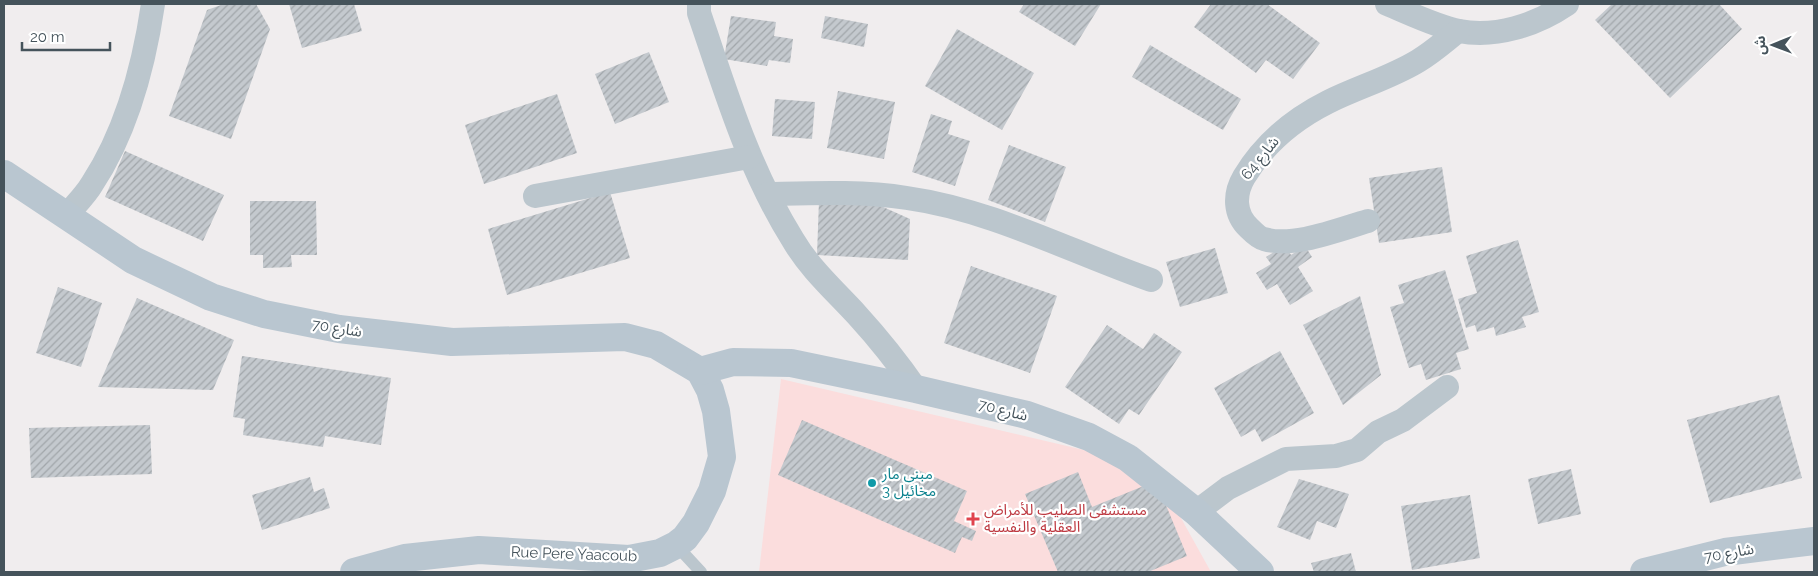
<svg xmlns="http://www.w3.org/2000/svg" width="1818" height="576" viewBox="0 0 1818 576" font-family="Raleway,'Noto Sans Arabic',sans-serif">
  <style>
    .medical { fill: #fbdddd }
    .building { fill: url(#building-hatch) }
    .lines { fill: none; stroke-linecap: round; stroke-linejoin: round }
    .lane { stroke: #bbc6cd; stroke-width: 12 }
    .street { stroke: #bbc6cd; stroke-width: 24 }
    .secondary { stroke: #b9c6d0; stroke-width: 28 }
    .culture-dot { fill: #0f9aa8; stroke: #fff; stroke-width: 2 }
    .health-dot { fill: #e0444e; stroke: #fff; stroke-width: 2 }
    .labels { text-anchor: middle; stroke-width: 4.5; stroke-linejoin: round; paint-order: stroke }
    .street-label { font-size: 15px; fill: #45535b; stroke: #fff }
    .culture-label { font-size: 15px; fill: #0d838f; stroke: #fff; text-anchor: start }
    .health-label { font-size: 15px; fill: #be3a42; stroke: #fff; text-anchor: start }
  </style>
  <defs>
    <pattern id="building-hatch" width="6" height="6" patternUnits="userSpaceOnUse" patternTransform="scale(1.25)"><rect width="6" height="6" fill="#c4c9ce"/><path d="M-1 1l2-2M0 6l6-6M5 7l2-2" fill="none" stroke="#a1a6aa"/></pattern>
  </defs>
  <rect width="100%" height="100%" fill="#f0edee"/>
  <path class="medical" d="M781,379L1152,466L1211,572H759Z"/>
  <g class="building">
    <path d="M224,4H256L270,29L231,139L169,116L207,10Z"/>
    <path d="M289,4H354L362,31L302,48Z"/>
    <path d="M1024,4H1101L1075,46L1019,12Z"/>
    <path d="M1211,4H1267L1320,43L1293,79L1266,60L1256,73L1194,27Z"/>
    <path d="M1612,4H1719L1742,29L1670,98L1595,20Z"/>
    <path d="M731,16L776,22L774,36L793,39L790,63L769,60L767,66L724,59Z"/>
    <path d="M825,16L868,24L864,47L821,38Z"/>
    <path d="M957,29L1034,73L1002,130L925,86Z"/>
    <path d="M1150,45L1241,99L1223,130L1132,77Z"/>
    <path d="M649,52L669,102L615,124L595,74Z"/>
    <path d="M838,91L895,102L884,159L827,148Z"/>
    <path d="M557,94L577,153L484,184L465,125Z"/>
    <path d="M775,99L815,102L812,139L772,136Z"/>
    <path d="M931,114L952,121L948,134L970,141L955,186L912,172Z"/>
    <path d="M1009,145L1066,167L1045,222L988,200Z"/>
    <path d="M125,151L224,195L203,241L105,197Z"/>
    <path d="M1442,167L1452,232L1379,243L1369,178Z"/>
    <path d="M610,192L630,258L507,295L488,229Z"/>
    <path d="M819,200L872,202L910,219L908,260L817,255Z"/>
    <path d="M250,201H316L317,255H291L292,267L263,268V255H250Z"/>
    <path d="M1518,240L1539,312L1522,317L1526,327L1496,336L1494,327L1477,332L1475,325L1466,328L1458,299L1477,293L1466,256Z"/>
    <path d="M1285,245L1291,255L1305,246L1312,257L1298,267L1313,291L1290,305L1277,284L1267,290L1256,273L1271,264L1266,257Z"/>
    <path d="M1215,248L1228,293L1180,307L1166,262Z"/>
    <path d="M971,266L1057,296L1030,373L944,343Z"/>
    <path d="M1445,270L1469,349L1456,353L1461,369L1426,380L1421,364L1409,368L1390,307L1404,303L1398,285Z"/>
    <path d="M58,287L102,303L81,367L36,353Z"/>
    <path d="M1360,296L1381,375L1343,405L1303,325Z"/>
    <path d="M137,298L234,340L213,390L98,387Z"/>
    <path d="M1107,325L1143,349L1154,333L1182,352L1139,415L1129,409L1119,424L1065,387Z"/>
    <path d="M1280,351L1314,413L1262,442L1255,429L1241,437L1214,388Z"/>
    <path d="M242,356L391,378L381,445L325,436L323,447L243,435L245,419L233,417Z"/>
    <path d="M1779,395L1802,478L1710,503L1687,420Z"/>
    <path d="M802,420L967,491L954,521L976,531L972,541L962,537L955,553L778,475Z"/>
    <path d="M150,425L152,474L31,478L29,428Z"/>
    <path d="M1571,469L1581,514L1538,524L1528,479Z"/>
    <path d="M1078,472L1092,507L1156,481L1187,556L1148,572H1058L1025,494Z"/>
    <path d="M310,477L314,492L324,488L330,508L262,530L252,495Z"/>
    <path d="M1299,479L1349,494L1336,528L1317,521L1310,540L1277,527Z"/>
    <path d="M1470,495L1480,558L1412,570L1401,506Z"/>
    <path d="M1351,553L1356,572H1314L1311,563Z"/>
  </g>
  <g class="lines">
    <path class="lane" d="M676,545L701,572"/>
    <g class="street">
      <path d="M699,4V13C726,92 748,168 793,240C810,269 835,291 857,315C878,338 898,363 916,389"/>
      <path d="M1387,4C1409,13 1435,26 1459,31C1496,38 1536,25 1567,4"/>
      <path d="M768,194C815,193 861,191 907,198C992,210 1071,252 1151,280"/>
      <path d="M535,196L749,157"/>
      <path d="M66,216C74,206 85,196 92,184C127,131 144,65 153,4"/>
      <path d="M1368,221C1340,229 1293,248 1264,239C1259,238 1253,232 1249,228C1234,214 1234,194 1244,177C1264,144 1294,119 1328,102C1358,87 1390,78 1418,61C1433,52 1445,41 1458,31"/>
      <path d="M1196,512L1228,488L1286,459L1336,456L1357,450L1378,432L1403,420L1447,387"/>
    </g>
    <g class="secondary">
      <path d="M4,174L133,260L211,297L264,314L339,329L452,342L625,337L656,345L700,371L710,390L716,411L722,457L712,491L696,523L685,538L676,545L660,553L629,559L479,550L405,558L354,572"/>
      <path d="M700,371L733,362L791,363L916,389L1027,415L1089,437L1128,458L1196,512L1260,572"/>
      <path d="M1644,572L1725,552L1814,541"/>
    </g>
  </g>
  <circle class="culture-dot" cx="872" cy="483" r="5"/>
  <path class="health-dot" d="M970.5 511.5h5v5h5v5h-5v5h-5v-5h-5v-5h5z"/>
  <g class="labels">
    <g class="street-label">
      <text transform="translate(1260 158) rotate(-51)" y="5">شارع 64</text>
      <text transform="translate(337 328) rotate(9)" y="5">شارع 70</text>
      <text transform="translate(1003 410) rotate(14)" y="5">شارع 70</text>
      <text transform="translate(1729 553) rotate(-10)" y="5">شارع 70</text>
      <text transform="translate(574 554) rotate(2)" y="5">Rue Pere Yaacoub</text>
    </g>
    <g class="culture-label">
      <text x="882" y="479">مبنى مار<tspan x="882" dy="17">مخائيل 3</tspan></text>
    </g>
    <g class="health-label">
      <text x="984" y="515">مستشفى الصليب للأمراض<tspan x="984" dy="17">العقلية والنفسية</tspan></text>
    </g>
  </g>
  <rect width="1818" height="576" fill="none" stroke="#45535b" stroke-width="10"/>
  <g transform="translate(1773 45) rotate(269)" stroke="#ffffff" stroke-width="4" paint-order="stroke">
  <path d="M0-4L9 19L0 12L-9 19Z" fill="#45535b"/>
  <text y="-8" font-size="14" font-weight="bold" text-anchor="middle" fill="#45535b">ش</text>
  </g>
  <path d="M22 42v8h88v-8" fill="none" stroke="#45535b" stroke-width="2.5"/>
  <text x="30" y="42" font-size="15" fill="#45535b" stroke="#ffffff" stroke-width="4" paint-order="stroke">20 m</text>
</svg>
